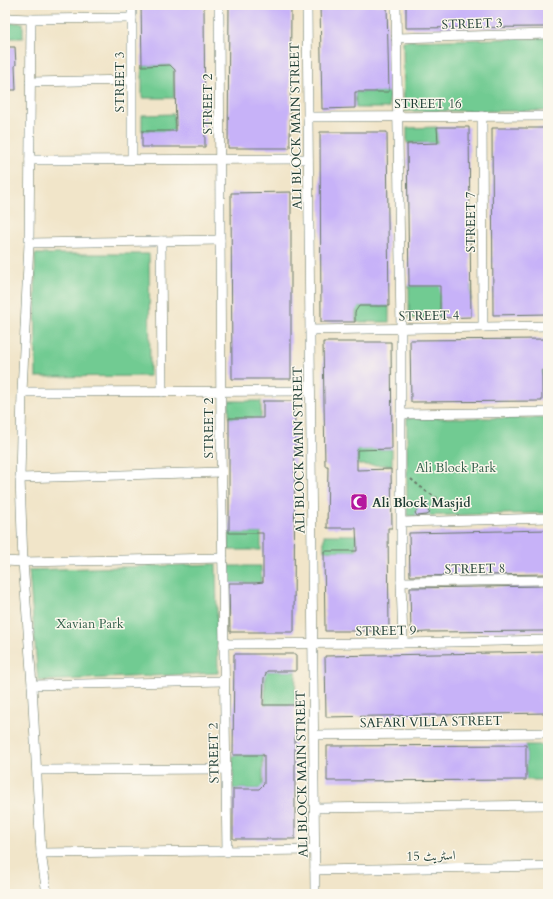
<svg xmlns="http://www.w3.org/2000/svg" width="553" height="899" viewBox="0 0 553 899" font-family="Cardo,Amiri,serif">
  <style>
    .green { fill: #71cb92; stroke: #488463 }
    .building { fill: #c7b2f8 }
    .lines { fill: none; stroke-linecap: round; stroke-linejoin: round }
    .street-casing { stroke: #687868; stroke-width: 10 }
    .path { stroke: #687868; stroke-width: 2; stroke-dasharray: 3 3; stroke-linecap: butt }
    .street { stroke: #fff; stroke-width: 9 }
    .labels { text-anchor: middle; stroke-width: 3; stroke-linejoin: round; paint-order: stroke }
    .street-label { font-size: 13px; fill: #1f3d34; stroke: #fbf7ec }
    .park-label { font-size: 13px; fill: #34604c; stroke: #fbf7ec }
    .poi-label { font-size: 13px; font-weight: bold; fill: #1f3d34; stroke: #fbf7ec; text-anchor: start }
  </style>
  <rect width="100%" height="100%" fill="#fbf7ec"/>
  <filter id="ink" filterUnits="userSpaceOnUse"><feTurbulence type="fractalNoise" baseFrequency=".025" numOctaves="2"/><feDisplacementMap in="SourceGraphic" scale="8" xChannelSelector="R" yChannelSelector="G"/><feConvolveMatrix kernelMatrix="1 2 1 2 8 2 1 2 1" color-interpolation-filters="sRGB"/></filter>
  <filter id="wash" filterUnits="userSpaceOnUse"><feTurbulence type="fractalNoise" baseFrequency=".012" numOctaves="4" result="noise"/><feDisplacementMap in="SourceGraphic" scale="16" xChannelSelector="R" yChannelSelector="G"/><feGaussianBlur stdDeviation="0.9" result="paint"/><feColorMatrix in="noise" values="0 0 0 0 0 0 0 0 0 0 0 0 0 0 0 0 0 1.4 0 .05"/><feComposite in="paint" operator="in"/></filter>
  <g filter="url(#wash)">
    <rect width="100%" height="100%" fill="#f1e5c9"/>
    <g class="green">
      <rect x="5" y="23" width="18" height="15"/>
      <path d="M548,38V111H404L403,41Z"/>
      <path d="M174,65V98H142V66Z"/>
      <path d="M355,92H389V108H356Z"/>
      <path d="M174,114V131H142V115Z"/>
      <path d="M437,127V143H407V128Z"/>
      <path d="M35,254H149L150,376L36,377Z"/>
      <path d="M471,285V301L440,302V318H409V286Z"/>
      <rect x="356" y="306" width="33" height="16"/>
      <rect x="542" y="371" width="6" height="30"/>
      <rect x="229" y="401" width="32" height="17"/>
      <path d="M407,418H548V513L407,516Z"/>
      <path d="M392,449V465H358L357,450Z"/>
      <rect x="229" y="533" width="32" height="17"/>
      <rect x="324" y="535" width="32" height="16"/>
      <path d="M216,564L218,673L38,681L29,570Z"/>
      <rect x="229" y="566" width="32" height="17"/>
      <path d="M265,671H296L295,705H265Z"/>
      <rect x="526" y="745" width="22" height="35"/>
      <rect x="233" y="755" width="30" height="34"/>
    </g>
    <g id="blocks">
      <g class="building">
        <path d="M141,5H204L205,147H142V131H176L175,82V70L170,65L142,66Z"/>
        <path d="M229,5H285V7H291L290,148H228Z"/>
        <path d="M320,5H387L389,92H355V108L322,109Z"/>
        <path d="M406,5H548V27L406,28Z"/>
        <path d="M5,47H15L16,65H15L16,90H5Z"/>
        <path d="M437,127H469L471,317L440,318V286H409L407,144L438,143Z"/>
        <path d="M492,128H548V314L493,315Z"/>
        <path d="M320,132H387L389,306H359L355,312V322H321Z"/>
        <path d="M291,192V379H232L231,193Z"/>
        <path d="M548,339V370H542V401L411,402L410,340Z"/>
        <path d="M323,342H391L392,449L357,450V470L391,469L392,528H388L389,631H325L324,551H357L356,528H327L328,466H325Z"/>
        <path d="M263,401H295L294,632H230L229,583H255L263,582V533H229V418H263Z"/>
        <path d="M418,502H427L428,511L430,513L427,515L417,516L415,513L417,510Z"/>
        <path d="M548,530V574L410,576L409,533Z"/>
        <path d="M548,586V631L427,632L411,633L410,588Z"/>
        <path d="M548,652V686L546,690V713L326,717L325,656Z"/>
        <path d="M234,654H296V671H267L264,678L263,705H295V839H233V789H259L264,784V755H233Z"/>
        <path d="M526,745V780L327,781V746Z"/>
      </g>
    </g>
  </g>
  <g filter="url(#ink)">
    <use href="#blocks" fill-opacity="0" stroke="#687868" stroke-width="1"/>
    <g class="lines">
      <defs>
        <g id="street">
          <path d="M132,5V159"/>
          <path d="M219,5L221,443L227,852"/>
          <path d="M307,5L315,894"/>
          <path d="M396,5L401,329V582L403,643"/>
          <path d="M5,18L31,19L132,18"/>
          <path d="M31,19L29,243L22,392L20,478L23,562L32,685L41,853L47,894"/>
          <path d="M396,38L548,34"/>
          <path d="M30,82L132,80"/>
          <path d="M482,116L483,327"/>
          <path d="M308,117L548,116"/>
          <path d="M30,160L308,159"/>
          <path d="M161,241L162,392"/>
          <path d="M29,243L220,240"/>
          <path d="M310,330L548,326"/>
          <path d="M22,392L310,391"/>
          <path d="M401,414L548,412"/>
          <path d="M20,478L222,472"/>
          <path d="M402,522L548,518"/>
          <path d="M5,561L23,562L223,558"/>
          <path d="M401,582L548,580"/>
          <path d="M224,644L403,643L548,640"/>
          <path d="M32,685L224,681"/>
          <path d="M314,735L548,733"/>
          <path d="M37,770L226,769"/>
          <path d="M315,808L548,805"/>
          <path d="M41,853L315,850"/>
          <path d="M315,870L548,866"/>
        </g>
      </defs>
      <use href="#street" class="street-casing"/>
      <path class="path" d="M411,479L424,490L450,506L453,511"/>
      <use href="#street" class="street"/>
    </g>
  </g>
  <defs>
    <symbol id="mosque-square" viewBox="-11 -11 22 22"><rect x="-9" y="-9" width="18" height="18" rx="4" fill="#b5179e" stroke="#fbf7ec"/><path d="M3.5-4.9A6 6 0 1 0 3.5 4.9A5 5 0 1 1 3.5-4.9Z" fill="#fff"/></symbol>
  </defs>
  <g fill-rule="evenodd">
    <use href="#mosque-square" x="349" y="492" width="20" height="20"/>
  </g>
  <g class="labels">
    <g class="street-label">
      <text transform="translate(472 23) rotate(-2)" y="5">STREET 3</text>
      <text transform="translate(119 82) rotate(-90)" y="5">STREET 3</text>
      <text x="428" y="108">STREET 16</text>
      <text transform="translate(207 104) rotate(-90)" y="5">STREET 2</text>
      <text transform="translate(295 126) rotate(-91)" y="5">ALI BLOCK MAIN STREET</text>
      <text transform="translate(470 222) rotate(-90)" y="5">STREET 7</text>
      <text transform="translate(429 315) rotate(-1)" y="5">STREET 4</text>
      <text transform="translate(208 428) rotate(-90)" y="5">STREET 2</text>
      <text transform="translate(298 450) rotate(-91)" y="5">ALI BLOCK MAIN STREET</text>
      <text transform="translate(475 568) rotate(-1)" y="5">STREET 8</text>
      <text transform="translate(386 630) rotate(-1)" y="5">STREET 9</text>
      <text transform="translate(431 721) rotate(-1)" y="5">SAFARI VILLA STREET</text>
      <text transform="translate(213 753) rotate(-91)" y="5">STREET 2</text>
      <text transform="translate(301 774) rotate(-91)" y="5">ALI BLOCK MAIN STREET</text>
      <text transform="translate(431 855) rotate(-1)" y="5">اسٹریٹ 15</text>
    </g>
    <g class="park-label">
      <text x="456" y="472">Ali Block Park</text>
      <text x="90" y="628">Xavian Park</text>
    </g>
    <g class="poi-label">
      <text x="372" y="507">Ali Block Masjid</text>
    </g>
  </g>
  <rect width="553" height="899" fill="none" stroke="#fbf7ec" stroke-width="20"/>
</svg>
